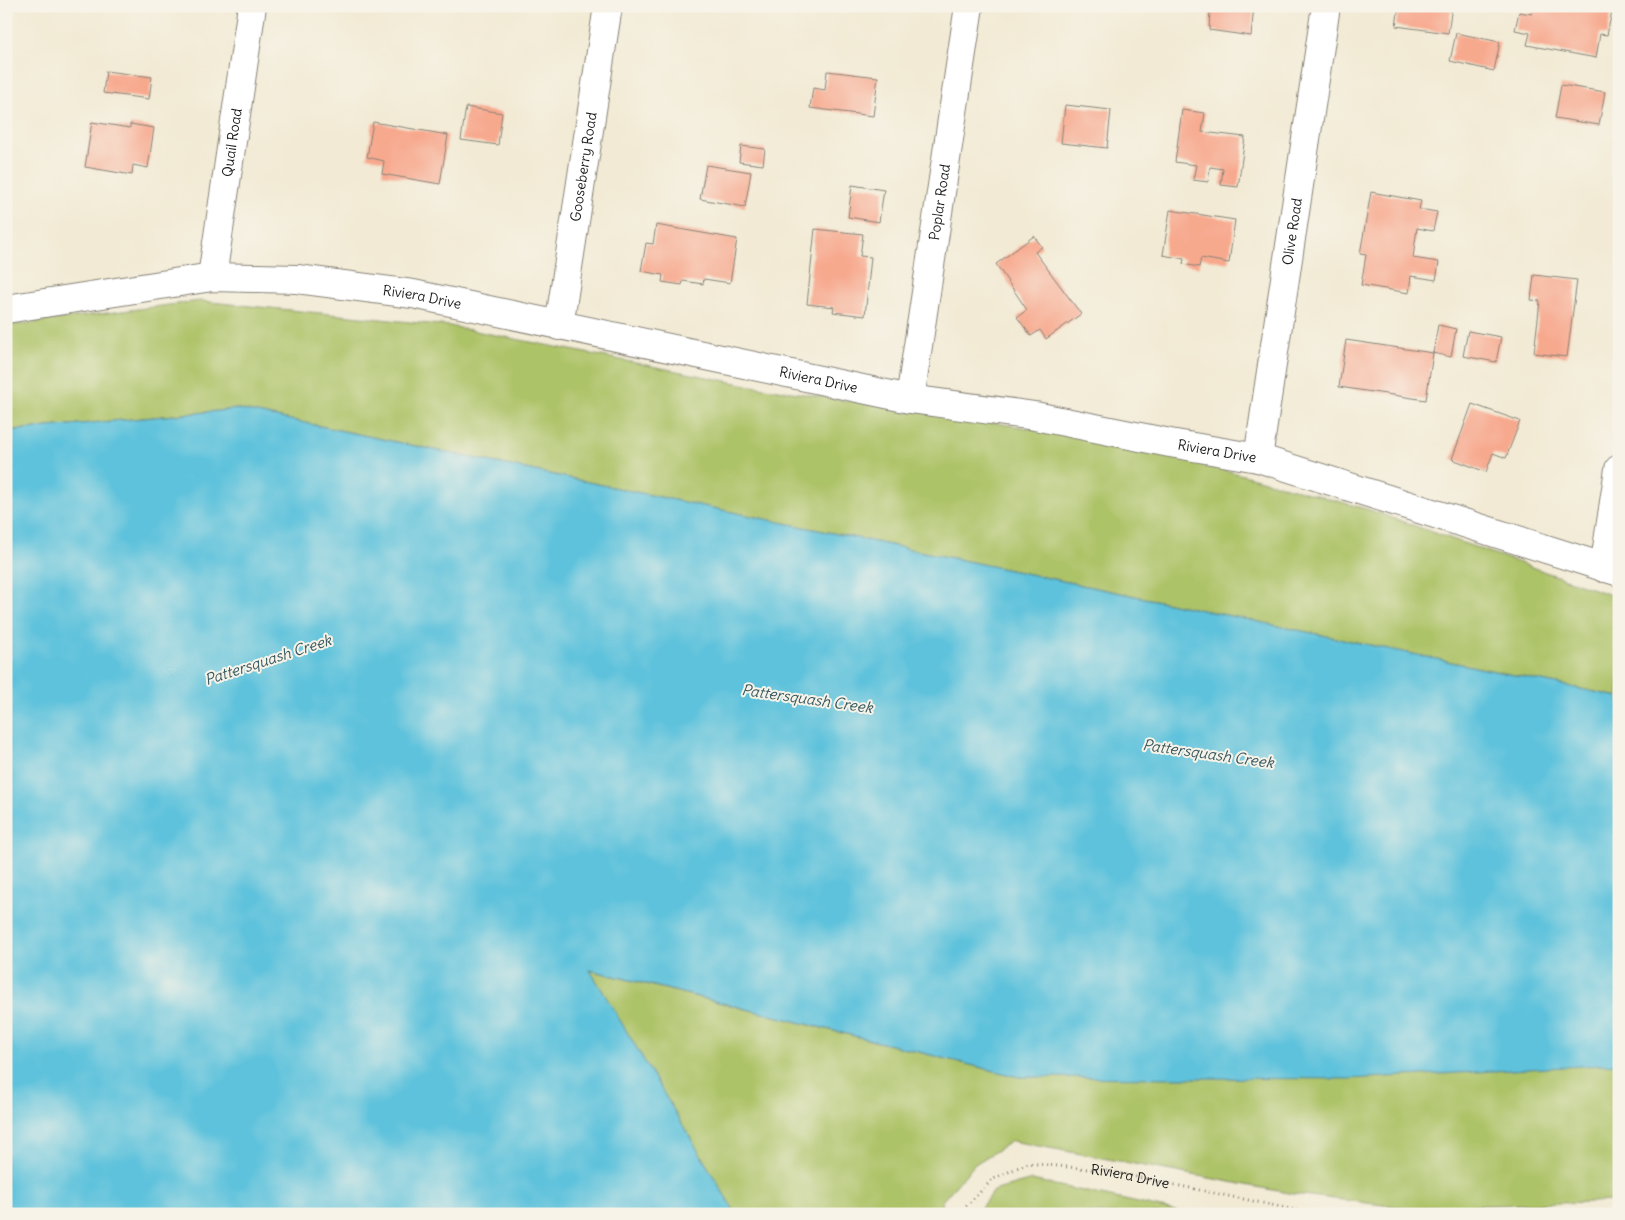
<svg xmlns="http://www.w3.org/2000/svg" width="1625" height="1220" viewBox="0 0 1625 1220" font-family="Delius,sans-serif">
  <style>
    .green { fill: #adc368; stroke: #647042 }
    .water { fill: #5ec2dc; stroke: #3d6f7c }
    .building { fill: #f7a98e }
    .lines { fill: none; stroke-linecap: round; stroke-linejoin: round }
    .minor-casing { stroke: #878378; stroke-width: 30 }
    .path { stroke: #878378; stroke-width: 3; stroke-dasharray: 1 4; stroke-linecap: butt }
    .minor { stroke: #fff; stroke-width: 28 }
    .labels { text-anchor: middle; stroke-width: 4; stroke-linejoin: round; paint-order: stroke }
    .street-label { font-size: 14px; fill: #1c1c1c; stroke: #f7f3e8 }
    .water-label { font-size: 15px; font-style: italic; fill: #33565f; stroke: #f7f3e8 }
  </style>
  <rect width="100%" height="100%" fill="#f7f3e8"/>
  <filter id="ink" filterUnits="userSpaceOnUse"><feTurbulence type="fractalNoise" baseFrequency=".02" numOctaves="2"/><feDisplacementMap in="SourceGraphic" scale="10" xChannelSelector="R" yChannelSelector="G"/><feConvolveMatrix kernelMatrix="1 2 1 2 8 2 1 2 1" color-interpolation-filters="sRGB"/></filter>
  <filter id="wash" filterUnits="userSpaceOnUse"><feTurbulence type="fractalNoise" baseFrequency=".0096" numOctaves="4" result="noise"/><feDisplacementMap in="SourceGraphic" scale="20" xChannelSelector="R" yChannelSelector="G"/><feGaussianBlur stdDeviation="1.12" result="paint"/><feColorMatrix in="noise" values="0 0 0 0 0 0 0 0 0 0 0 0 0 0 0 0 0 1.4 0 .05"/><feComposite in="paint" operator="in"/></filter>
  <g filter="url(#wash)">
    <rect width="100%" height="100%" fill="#f2ead4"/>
    <g class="green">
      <path d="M200,301L450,326L752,386L1127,443L1370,510L1619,598V697L238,409L6,431V326Z"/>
      <path d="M589,970L1019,1077L1619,1055V1201L1408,1208L1294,1194L1012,1141L975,1164L942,1201L940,1214H736Z"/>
      <path d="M1032,1180L1189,1214H976L993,1191Z"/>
    </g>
    <path class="water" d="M238,409L1619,697V1064L1350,1079L1019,1077L590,970L736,1214H6V431Z"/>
    <g id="blocks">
      <g class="building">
        <path d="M1214,6H1254L1251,36L1209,30L1210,10H1213Z"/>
        <path d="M1399,6H1452L1448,33L1396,26Z"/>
        <path d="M1533,6H1564L1573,8L1574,6H1613L1607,35L1600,34L1596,58L1527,45L1530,33L1515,30L1519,12L1532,14Z"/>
        <path d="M1456,33L1500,42L1494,71L1450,61Z"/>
        <path d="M106,71L152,77L149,99L103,93Z"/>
        <path d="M827,71L878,77L873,116L810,108L813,88L825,90Z"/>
        <path d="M1561,85L1605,92L1599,125L1555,118Z"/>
        <path d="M1065,105L1111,110L1107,148L1061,143Z"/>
        <path d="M466,107L502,113L498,145L461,140Z"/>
        <path d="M1182,110L1205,113L1202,132L1245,137L1238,187L1221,185L1223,169L1210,167L1208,182L1193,180L1196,165L1175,162Z"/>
        <path d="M92,122L130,128V124L154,128L148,168L133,165L132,175L85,167Z"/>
        <path d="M373,122L448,135L440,184L382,174L384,161L367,157Z"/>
        <path d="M741,146L765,149L763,165L739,162Z"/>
        <path d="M706,165L751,172L745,207L700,199Z"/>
        <path d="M852,185L884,190L879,222L848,217Z"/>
        <path d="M1371,192L1421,201L1419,209L1437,212L1433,231L1417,228L1413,258L1439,262L1436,280L1411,276L1409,293L1361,285L1366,255L1360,254Z"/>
        <path d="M1170,210L1235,220L1229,263L1201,258L1199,267L1183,264L1184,259L1163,255Z"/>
        <path d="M656,225L737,239L730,283L704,279L703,284L683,281L682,285L662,282L663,275L641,271L646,243L653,244Z"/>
        <path d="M815,229L863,234L860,256L871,257L865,316L833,312L834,307L807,304Z"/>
        <path d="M1034,236L1042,247L1035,252L1081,314L1046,339L1040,330L1031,336L1017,317L1027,310L996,264Z"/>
        <path d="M1534,275L1577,280L1567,357L1534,353L1540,301L1531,300Z"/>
        <path d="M1438,325L1456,329L1451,357L1433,353Z"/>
        <path d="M1468,331L1501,337L1496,362L1463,356Z"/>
        <path d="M1346,340L1433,353L1426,400L1339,387Z"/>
        <path d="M1472,404L1520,421L1506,458L1493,453L1486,472L1452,459Z"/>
      </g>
    </g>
  </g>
  <g filter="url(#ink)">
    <use href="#blocks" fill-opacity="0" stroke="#878378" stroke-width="1"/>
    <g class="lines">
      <defs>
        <g id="minor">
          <path id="s2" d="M212,277L252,6"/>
          <path id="s3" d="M6,309L212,277L297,279L413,294L910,399L1035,416L1170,443L1258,458L1619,572"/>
          <path id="s4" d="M559,326L608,6"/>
          <path id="s5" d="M910,399L969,6"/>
          <path id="s6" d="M1258,458L1326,6"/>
          <path d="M1604,568L1619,469"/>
        </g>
      </defs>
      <use href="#minor" class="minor-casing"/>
      <path class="path" id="s1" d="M960,1214L962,1210L993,1179L1028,1163L1108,1171L1315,1214"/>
      <use href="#minor" class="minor"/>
    </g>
  </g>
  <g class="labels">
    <g class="street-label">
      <text dy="5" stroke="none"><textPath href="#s2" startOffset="136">Quail Road</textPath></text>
      <text dy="5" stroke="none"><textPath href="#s4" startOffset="161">Gooseberry Road</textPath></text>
      <text dy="5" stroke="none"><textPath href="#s5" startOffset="199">Poplar Road</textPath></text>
      <text dy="5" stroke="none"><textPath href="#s6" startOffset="229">Olive Road</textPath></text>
      <text dy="5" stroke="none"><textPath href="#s3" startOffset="420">Riviera Drive</textPath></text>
      <text dy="5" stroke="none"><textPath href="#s3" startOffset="825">Riviera Drive</textPath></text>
      <text dy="5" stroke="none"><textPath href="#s3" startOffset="1230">Riviera Drive</textPath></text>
      <text dy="5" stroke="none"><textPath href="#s1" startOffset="190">Riviera Drive</textPath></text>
    </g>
    <g class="water-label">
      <text transform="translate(268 660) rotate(-18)" y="5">Pattersquash Creek</text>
      <text transform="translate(807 699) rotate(8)" y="5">Pattersquash Creek</text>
      <text transform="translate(1208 754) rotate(8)" y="5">Pattersquash Creek</text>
    </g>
  </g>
  <rect width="1625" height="1220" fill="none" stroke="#f7f3e8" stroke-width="25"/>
</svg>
